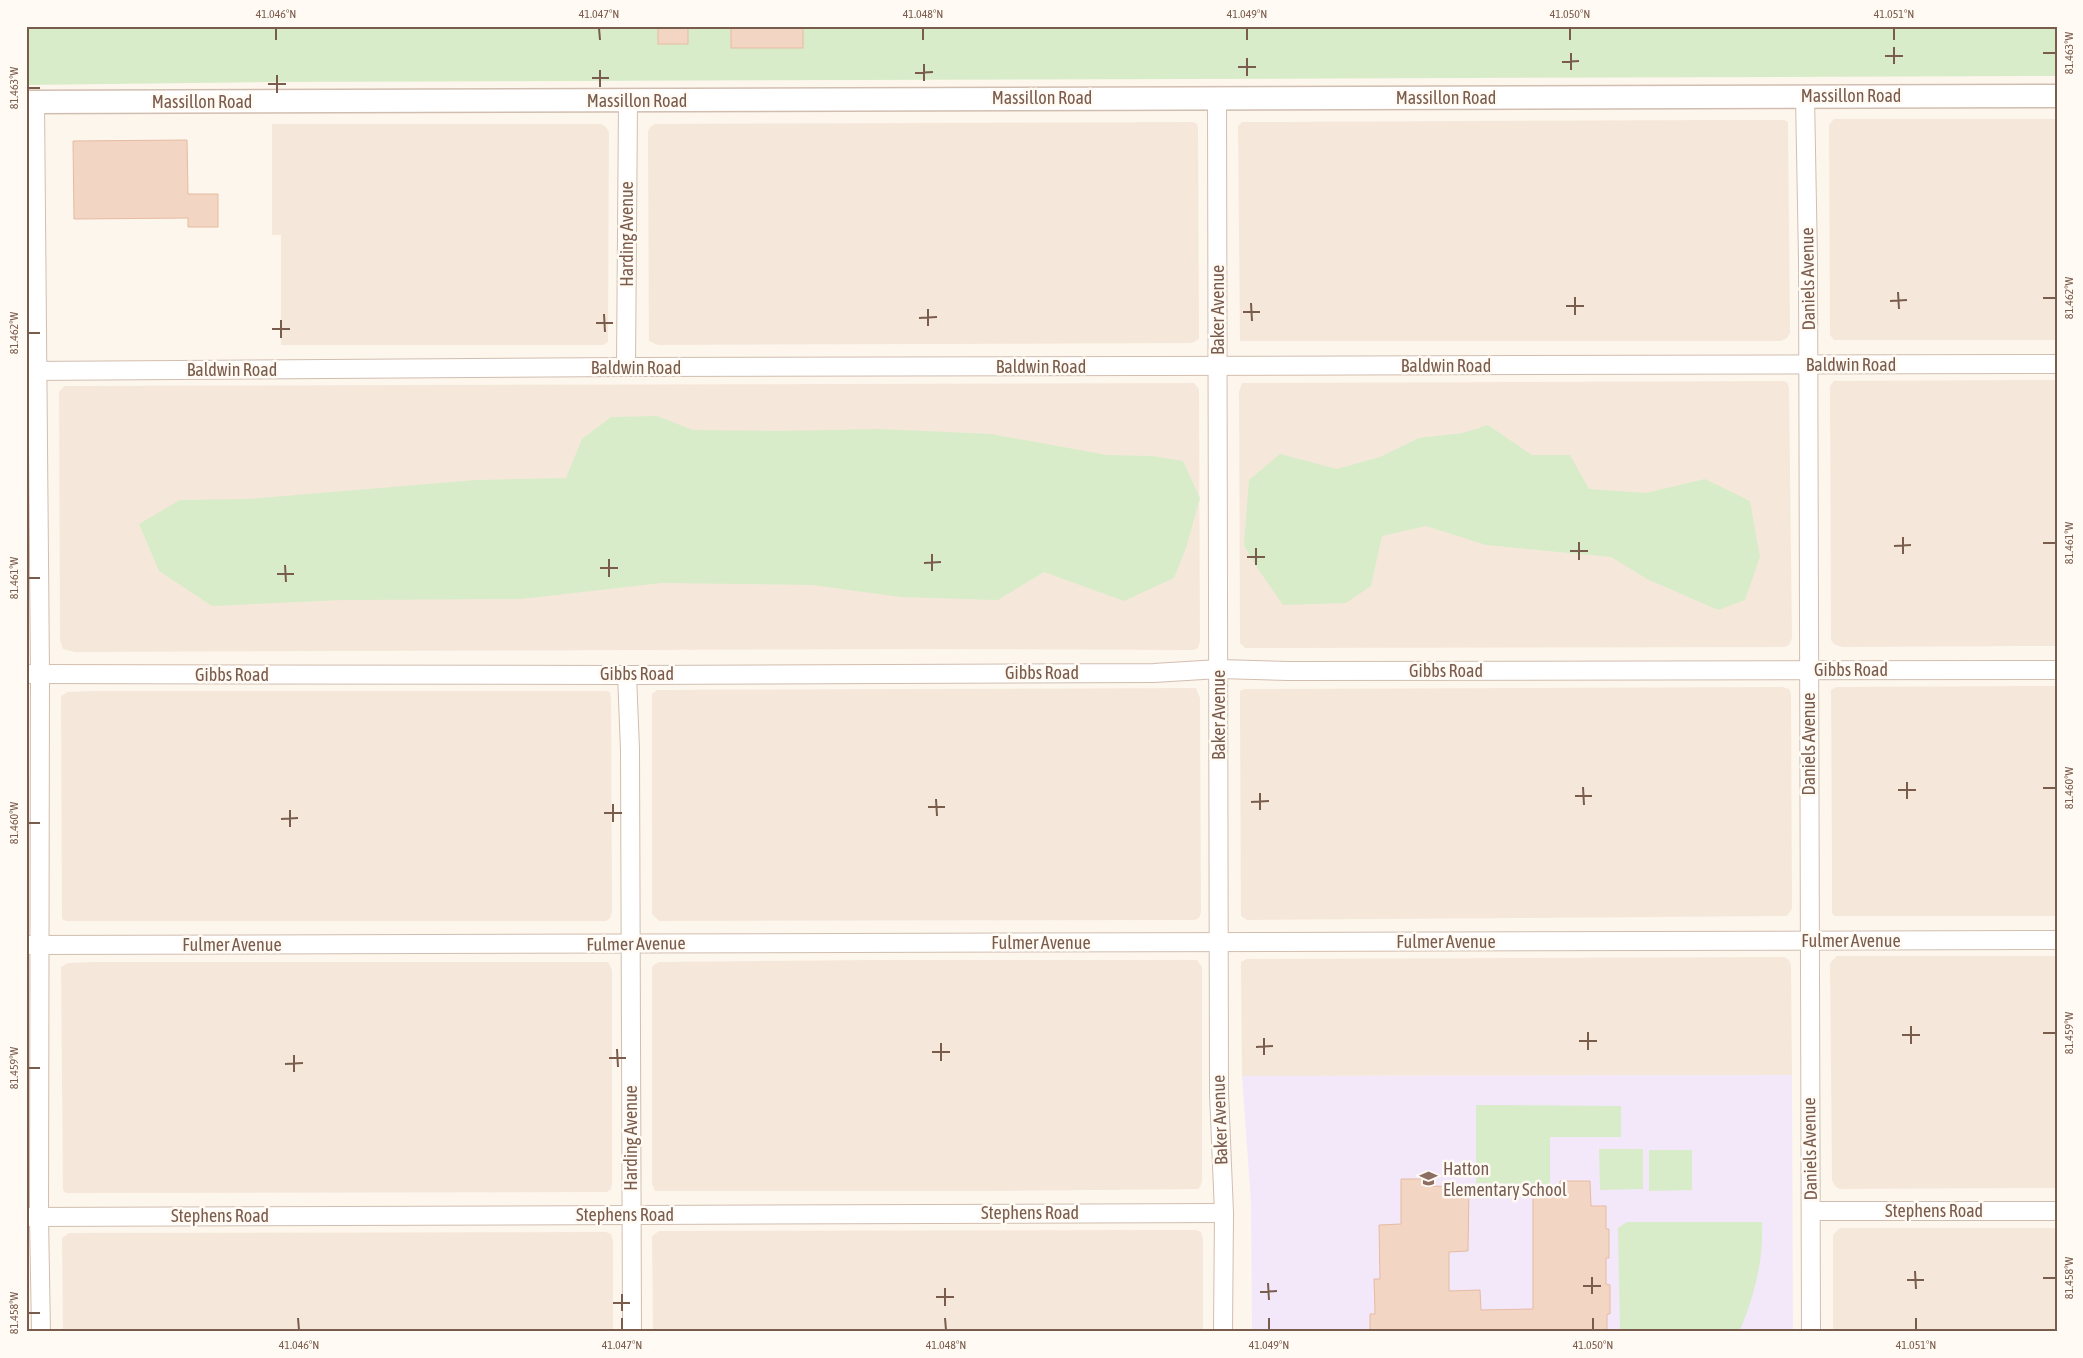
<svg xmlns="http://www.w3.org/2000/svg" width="2083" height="1358" viewBox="0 0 2083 1358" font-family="'Asap Condensed',sans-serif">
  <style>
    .residential { fill: #f5e8da }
    .education { fill: #f3e8fa }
    .green { fill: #d8ecc9 }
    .building { fill: #f3d5c3; stroke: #e6bba3 }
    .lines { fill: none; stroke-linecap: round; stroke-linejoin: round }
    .minor-casing { stroke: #d1beb0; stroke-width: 20 }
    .tertiary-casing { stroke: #d1beb0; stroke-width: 25 }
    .minor { stroke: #fff; stroke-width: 18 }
    .tertiary { stroke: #fff; stroke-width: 22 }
    .ticks { fill: none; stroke: #7a5c4d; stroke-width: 2 }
    .labels { text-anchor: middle; stroke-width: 5; stroke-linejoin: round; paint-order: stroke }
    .street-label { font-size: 18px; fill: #7a5c4d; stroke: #fffaf3 }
    .education-label { font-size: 18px; fill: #785e54; stroke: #fffaf3; text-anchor: start }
    .neatline { fill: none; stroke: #7a5c4d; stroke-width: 2 }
    .ticks-label { font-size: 12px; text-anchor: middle; fill: #7a5c4d }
  </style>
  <rect width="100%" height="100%" fill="#fdf6ec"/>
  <g class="residential">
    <path d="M1834,119H2057V340H1834L1830,335L1829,125Z"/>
    <path d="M1723,120H1784L1788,122L1790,333L1787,338L1781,341H1240L1238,126L1242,122Z"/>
    <path d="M1193,122L1197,124L1198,128L1199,326V339L1192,343L658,345L649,341L648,132L650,127L655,124Z"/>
    <path d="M272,124H601L605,126L609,132L608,342L603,345H281V235H272Z"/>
    <path d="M2057,380V646L1842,647L1834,644L1831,640L1830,386L1834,381Z"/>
    <path d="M1783,381L1787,382L1789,388L1792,638L1789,645L1785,647L1245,648L1240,643L1239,392L1242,383Z"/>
    <path d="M1194,383L1199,389L1200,641L1198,648L1194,650L918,649L75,652L63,649L60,640L59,392L64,386Z"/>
    <path d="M2057,686V916H1835L1832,913V865L1831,690L1836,687Z"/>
    <path d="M1783,687L1789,689L1791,694L1792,909L1787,916L1247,920L1241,916L1240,697V691L1244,689Z"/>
    <path d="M1196,688L1200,698L1201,912L1199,918L1195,920L659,921L652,914V694L657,690Z"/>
    <path d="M94,691H607L610,692L611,699L612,912L610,918L606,921H66L62,919L61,696L68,692Z"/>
    <path d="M1837,956H2057V1188L1839,1189L1835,1186L1832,1180L1830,963Z"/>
    <path d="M1784,957L1789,960L1791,965L1792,1075L1242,1076L1241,968V962L1247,959Z"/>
    <path d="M874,960H1197L1202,967V1181L1200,1187L1198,1189L989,1191H655L652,1184V967L654,965L659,962Z"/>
    <path d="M95,962H608L612,970V1184L611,1189L607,1192L66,1193L63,1190L61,967L68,963Z"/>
    <path d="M1840,1228H2057V1332H1833V1235Z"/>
    <path d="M1196,1230L1201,1232L1203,1239V1332H653L652,1236L659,1231Z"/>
    <path d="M606,1232L611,1234L613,1241V1332H63L62,1238L69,1233Z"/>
  </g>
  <path class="education" d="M1792,1075L1793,1332H1252L1251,1203L1242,1076Z"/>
  <g class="green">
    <path d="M26,26H2057V76L268,82L26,85Z"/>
    <path d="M657,416L693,430L776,431L879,429L991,434L1107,455L1152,456L1183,461L1200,498L1186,548L1174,578L1124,601L1044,572L998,600L901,597L812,585L662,583L521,599L344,600L212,606L159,571L139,524L180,500L249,499L476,480L566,478L582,439L611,417Z"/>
    <path d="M1488,425L1532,455H1570L1589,489L1646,493L1705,479L1750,501L1760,557L1745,600L1718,610L1647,579L1611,557L1486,545L1426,526L1382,536L1371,586L1346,603L1283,605L1255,565L1244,545L1249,480L1280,454L1337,469L1380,457L1419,438L1463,433Z"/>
    <path d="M1476,1105L1621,1106V1137H1550V1184L1476,1183Z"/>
    <path d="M1599,1149H1643V1189L1600,1190Z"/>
    <path d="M1692,1150V1190L1649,1191V1150Z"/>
    <path d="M1627,1222H1762C1764,1259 1754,1298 1739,1332H1620L1618,1228Z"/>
  </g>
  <g class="building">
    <rect x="658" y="26" width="30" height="18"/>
    <rect x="731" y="26" width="72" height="22"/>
    <path d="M187,140L188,194H218V227H188V218L74,219L73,141Z"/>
    <path d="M1401,1179H1428L1429,1186L1469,1187L1468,1251L1449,1252V1291L1480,1290L1481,1310L1533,1309V1193H1560V1181H1590L1591,1206H1606V1229H1609V1258H1606V1284L1610,1285V1314H1607V1332H1370V1314H1375L1374,1279H1380L1379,1225L1401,1224Z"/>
  </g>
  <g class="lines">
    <defs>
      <g id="minor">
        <path d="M1805,96L1808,260L1811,1332"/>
        <path d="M1217,99L1219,1093L1224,1213L1223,1332"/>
        <path d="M35,102L40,674L39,1217L41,1332"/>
        <path d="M626,367L628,101"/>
        <path d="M26,371L626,367L2057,364"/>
        <path d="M26,674L627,675L1154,673L1219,669L1289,671L2057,670"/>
        <path d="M627,675L630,749L632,1332"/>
        <path d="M26,945L2057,940"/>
        <path d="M1811,1211H2057"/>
        <path d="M26,1217L1224,1213"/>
      </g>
      <path id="tertiary" d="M26,102L2057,96"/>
    </defs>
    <use href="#minor" class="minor-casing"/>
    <use href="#tertiary" class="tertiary-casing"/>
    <use href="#minor" class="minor"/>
    <use href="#tertiary" class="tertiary"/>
  </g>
  <path class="ticks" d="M276,28V40M599,28L600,40M923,28V40M1247,28V40M1570,28V40M1894,28V40M1894,47V64M1571,53V70M2043,53H2056M1885,56H1903M1247,58V76M1562,62L1579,61M924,64V81M1238,67H1256M600,70V87M915,73L933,72M277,75V93M592,78H609M268,84H286M28,88H40M1898,292L1899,309M1575,297V315M2043,298H2056M1890,301L1907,300M1251,303L1252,321M1566,306H1584M928,309V326M1243,312H1260M604,314L605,332M919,318L937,317M281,320V338M596,323H613M272,329H290M28,333H40M1903,537V554M1579,542V560M2043,543H2056M1894,546L1911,545M1256,548V565M1570,551H1588M932,554V571M1247,557H1265M609,559V577M924,563L941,562M285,565L286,582M600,568H618M277,574H294M28,578H40M1907,782V799M1583,787L1584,805M2043,788H2056M1898,790H1916M1260,793V810M1575,796H1592M936,799L937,816M1251,802L1269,801M613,804V822M928,807H945M290,810V827M604,813H622M281,819L298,818M28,823H40M1911,1026V1044M1588,1032V1050M2043,1033H2056M1902,1035H1920M1264,1038V1055M1579,1041H1597M941,1043V1061M1256,1047L1273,1046M617,1049L618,1067M932,1052H950M294,1055V1072M609,1058H626M285,1064L303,1063M28,1068H40M1915,1271L1916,1289M1592,1277V1294M2043,1278H2056M1907,1280H1924M1268,1283L1269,1300M1583,1286H1601M945,1288V1306M1260,1292L1277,1291M622,1294V1311M936,1297H954M613,1303H630M28,1313H40M298,1318L299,1330M622,1318V1330M945,1318L946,1330M1269,1318V1330M1593,1318V1330M1916,1318V1330"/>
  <defs>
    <symbol id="school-bare" viewBox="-9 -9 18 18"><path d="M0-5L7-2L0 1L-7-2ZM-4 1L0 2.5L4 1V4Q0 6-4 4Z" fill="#8d6e63" stroke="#fffaf3" stroke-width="2.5" paint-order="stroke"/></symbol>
  </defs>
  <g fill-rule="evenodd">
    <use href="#school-bare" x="1416" y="1166" width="25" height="25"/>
  </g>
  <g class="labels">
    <g class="street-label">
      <text x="1851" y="102">Massillon Road</text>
      <text x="1042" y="104">Massillon Road</text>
      <text x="1446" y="104">Massillon Road</text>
      <text x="637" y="107">Massillon Road</text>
      <text x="202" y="108">Massillon Road</text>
      <text transform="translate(627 234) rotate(-90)" y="6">Harding Avenue</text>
      <text transform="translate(1808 279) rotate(-91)" y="6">Daniels Avenue</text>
      <text transform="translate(1218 310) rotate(-90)" y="6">Baker Avenue</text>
      <text x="1851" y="371">Baldwin Road</text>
      <text x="1446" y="372">Baldwin Road</text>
      <text x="1041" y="373">Baldwin Road</text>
      <text x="636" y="374">Baldwin Road</text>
      <text x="232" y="376">Baldwin Road</text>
      <text x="1851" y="676">Gibbs Road</text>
      <text x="1446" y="677">Gibbs Road</text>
      <text x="1042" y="679">Gibbs Road</text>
      <text x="637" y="680">Gibbs Road</text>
      <text x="232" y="681">Gibbs Road</text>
      <text transform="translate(1219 715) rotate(-90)" y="6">Baker Avenue</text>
      <text transform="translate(1809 744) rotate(-90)" y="6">Daniels Avenue</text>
      <text x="1851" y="947">Fulmer Avenue</text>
      <text x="1446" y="948">Fulmer Avenue</text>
      <text x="1041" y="949">Fulmer Avenue</text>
      <text transform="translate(636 944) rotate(-1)" y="6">Fulmer Avenue</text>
      <text x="232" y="951">Fulmer Avenue</text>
      <text transform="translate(1220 1120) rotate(-92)" y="6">Baker Avenue</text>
      <text transform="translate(631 1138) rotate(-90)" y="6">Harding Avenue</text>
      <text transform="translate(1810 1149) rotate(-91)" y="6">Daniels Avenue</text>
      <text x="1934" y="1217">Stephens Road</text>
      <text x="1030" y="1219">Stephens Road</text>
      <text x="625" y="1221">Stephens Road</text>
      <text x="220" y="1222">Stephens Road</text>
    </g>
    <g class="education-label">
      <text x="1443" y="1175">Hatton<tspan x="1443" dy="21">Elementary School</tspan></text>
    </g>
  </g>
  <rect width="2083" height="1358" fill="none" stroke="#fffaf3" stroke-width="55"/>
  <rect x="28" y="28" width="2028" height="1302" class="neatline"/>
  <g class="ticks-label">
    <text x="276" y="18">41.046°N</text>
    <text x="599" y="18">41.047°N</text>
    <text x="923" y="18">41.048°N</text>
    <text x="1247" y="18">41.049°N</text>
    <text x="1570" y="18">41.050°N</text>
    <text x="1894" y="18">41.051°N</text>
    <text transform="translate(2069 53) rotate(-90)" y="4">81.463°W</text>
    <text transform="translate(14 88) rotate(-90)" y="4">81.463°W</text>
    <text transform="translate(2069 298) rotate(-90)" y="4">81.462°W</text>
    <text transform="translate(14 333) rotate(-90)" y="4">81.462°W</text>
    <text transform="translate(2069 543) rotate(-90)" y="4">81.461°W</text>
    <text transform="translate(14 578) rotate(-90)" y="4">81.461°W</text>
    <text transform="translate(2069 788) rotate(-90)" y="4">81.460°W</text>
    <text transform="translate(14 823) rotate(-90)" y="4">81.460°W</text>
    <text transform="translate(2069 1033) rotate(-90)" y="4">81.459°W</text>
    <text transform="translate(14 1068) rotate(-90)" y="4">81.459°W</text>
    <text transform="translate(2069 1278) rotate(-90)" y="4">81.458°W</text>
    <text transform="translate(14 1313) rotate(-90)" y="4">81.458°W</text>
    <text x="299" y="1349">41.046°N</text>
    <text x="622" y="1349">41.047°N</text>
    <text x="946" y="1349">41.048°N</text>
    <text x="1269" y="1349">41.049°N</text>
    <text x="1593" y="1349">41.050°N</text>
    <text x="1916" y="1349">41.051°N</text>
  </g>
</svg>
